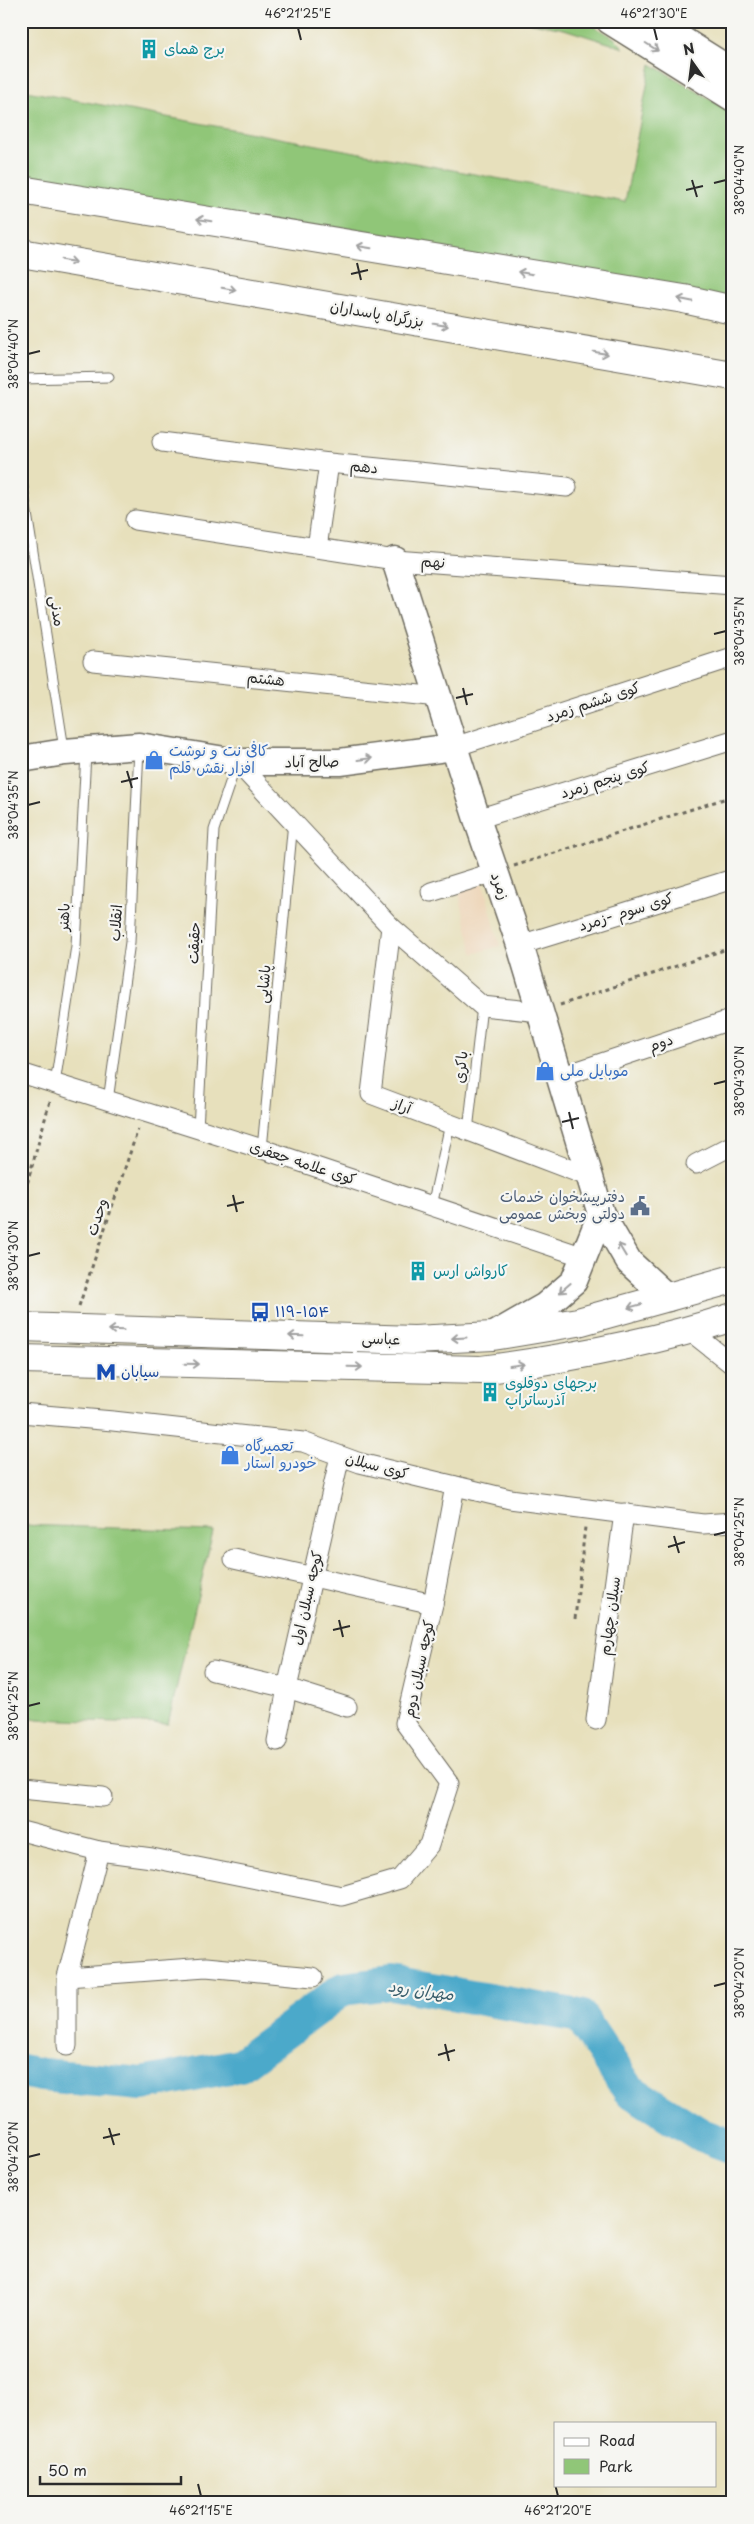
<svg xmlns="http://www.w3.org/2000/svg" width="754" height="2524" viewBox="0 0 754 2524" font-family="'Playpen Sans','Playpen Sans Arabic',sans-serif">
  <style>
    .built { fill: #eed7bb }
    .green { fill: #90c678; stroke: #5e7852 }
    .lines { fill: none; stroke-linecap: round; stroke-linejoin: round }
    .river { stroke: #4ca9ca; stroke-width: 34 }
    .lane-casing { stroke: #6d6a5e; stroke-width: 11 }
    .street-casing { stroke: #6d6a5e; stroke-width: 21 }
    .secondary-casing { stroke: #6d6a5e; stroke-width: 29 }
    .primary-casing { stroke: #6d6a5e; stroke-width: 30 }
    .highway-casing { stroke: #6d6a5e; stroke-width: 30 }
    .path { stroke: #6d6a5e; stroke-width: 3; stroke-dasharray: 4 4; stroke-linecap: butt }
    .lane { stroke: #fff; stroke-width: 9 }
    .street { stroke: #fff; stroke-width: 19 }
    .secondary { stroke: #fff; stroke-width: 26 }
    .primary { stroke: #fff; stroke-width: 28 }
    .highway { stroke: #fff; stroke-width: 28 }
    .oneway { stroke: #a0a0a0 }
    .ticks { fill: none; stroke: #2b2b2b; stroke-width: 2 }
    .labels { text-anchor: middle; stroke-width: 4.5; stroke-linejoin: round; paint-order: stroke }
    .culture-label { font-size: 15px; fill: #0d838f; stroke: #f6f6f2; text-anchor: start }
    .street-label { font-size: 15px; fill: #2b2b2b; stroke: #f6f6f2 }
    .shop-label { font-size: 15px; fill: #366cbe; stroke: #f6f6f2; text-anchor: start }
    .service-label { font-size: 15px; fill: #4e5e75; stroke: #f6f6f2; text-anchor: end }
    .transit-label { font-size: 15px; fill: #164399; stroke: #f6f6f2; text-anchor: start }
    .water-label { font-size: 16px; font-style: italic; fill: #385d6b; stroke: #f6f6f2 }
    .neatline { fill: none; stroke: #2b2b2b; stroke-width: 2 }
    .ticks-label { font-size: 12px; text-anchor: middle; fill: #2b2b2b }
  </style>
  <rect width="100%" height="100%" fill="#f6f6f2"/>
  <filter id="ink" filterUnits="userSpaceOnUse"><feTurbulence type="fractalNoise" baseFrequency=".02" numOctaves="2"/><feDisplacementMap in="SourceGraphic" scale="10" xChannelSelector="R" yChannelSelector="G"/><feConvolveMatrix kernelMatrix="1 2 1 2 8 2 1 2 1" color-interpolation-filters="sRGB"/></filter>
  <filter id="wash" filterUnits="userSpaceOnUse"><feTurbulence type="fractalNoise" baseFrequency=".0096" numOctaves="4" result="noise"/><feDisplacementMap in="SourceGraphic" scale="20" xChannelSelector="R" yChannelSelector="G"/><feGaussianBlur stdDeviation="1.12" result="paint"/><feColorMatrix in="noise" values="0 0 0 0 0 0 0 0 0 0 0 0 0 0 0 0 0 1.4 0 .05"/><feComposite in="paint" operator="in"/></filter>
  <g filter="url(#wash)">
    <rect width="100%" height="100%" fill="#e7e0bc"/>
    <path class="built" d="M483,882L500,946L473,954L458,890Z"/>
    <g class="green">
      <path d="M522,21H585L614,38L624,48L564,29Z"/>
      <path d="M651,64L733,113V305L21,177V90L625,202Z"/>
      <path d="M21,1525L213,1531L168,1724L38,1719L21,1716Z"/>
    </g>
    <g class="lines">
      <path class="river" d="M21,2071L42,2075L142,2084L240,2065L343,1989L391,1983L580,2016L629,2090L701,2135L733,2147"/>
    </g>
  </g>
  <g filter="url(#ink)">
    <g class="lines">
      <defs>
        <g id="lane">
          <path d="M21,379L109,377"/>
          <path d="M21,475L64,749"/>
          <path d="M55,1084L76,946L86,753"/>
          <path d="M108,1101L130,942L139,748"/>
          <path d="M198,1129L214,830L236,765"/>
          <path d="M468,1131L482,1006"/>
          <path d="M262,1149L293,822"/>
          <path d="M432,1206L450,1124"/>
        </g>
        <g id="street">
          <path d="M162,442L329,463L567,487"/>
          <path d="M135,520L395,560L733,585"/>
          <path d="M317,548L329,463"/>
          <path d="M93,661L439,697"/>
          <path d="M454,747L733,657"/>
          <path d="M237,762L391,927L482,1006L540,1012"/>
          <path d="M477,819L733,740"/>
          <path d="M431,892L495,872"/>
          <path d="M391,927L371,1094L590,1177"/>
          <path d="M520,945L733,879"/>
          <path d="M21,1073L262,1149L584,1257"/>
          <path d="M560,1077L733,1019"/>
          <path d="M696,1164L733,1145"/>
          <path d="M690,1331L733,1365"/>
          <path d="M21,1413L113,1421L303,1442L360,1463L510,1499L703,1524L733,1522"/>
          <path d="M234,1559L433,1604"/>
          <path d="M213,1671L287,1688L347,1707"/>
          <path d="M596,1720L624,1513"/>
          <path d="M277,1741L287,1688L340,1456"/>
          <path d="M21,1789L103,1797"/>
          <path d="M21,1831L99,1851L152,1858L342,1896L400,1879L429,1845L449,1783L405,1723L433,1604L455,1486"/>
          <path d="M67,1977L206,1967L313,1977"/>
          <path d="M67,2046V1977L99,1851"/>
        </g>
        <g id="secondary">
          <path d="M610,21L733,98"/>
          <path d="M652,21L733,72"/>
          <path d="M395,560L477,819L520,945L601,1214L629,1262L668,1298"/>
          <path d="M21,759L65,752L139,746L237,762H340L454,747"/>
          <path d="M496,1334L545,1306L574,1281L601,1214"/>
        </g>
        <g id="primary">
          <path d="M21,1327L414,1340L493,1336L578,1322L733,1279"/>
          <path d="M21,1359L481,1370C565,1359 652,1343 733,1317"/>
        </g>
        <g id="highway">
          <path d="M21,190L684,299L733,310"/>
          <path d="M21,253L733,376"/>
        </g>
      </defs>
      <use href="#lane" class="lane-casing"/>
      <use href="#street" class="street-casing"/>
      <use href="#secondary" class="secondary-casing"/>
      <use href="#primary" class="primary-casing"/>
      <use href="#highway" class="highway-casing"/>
      <g class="path">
        <path d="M514,866L733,796"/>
        <path d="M560,1005L733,947"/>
        <path d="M21,1206L50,1101"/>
        <path d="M79,1306L138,1129"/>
        <path d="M575,1619L585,1527"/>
      </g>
      <use href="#lane" class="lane"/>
      <use href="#street" class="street"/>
      <use href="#secondary" class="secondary"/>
      <use href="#primary" class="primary"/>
      <use href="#highway" class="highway"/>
    </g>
    <defs><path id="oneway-shaft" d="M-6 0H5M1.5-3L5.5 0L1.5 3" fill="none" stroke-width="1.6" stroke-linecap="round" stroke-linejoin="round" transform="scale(1.25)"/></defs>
    <g class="oneway">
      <use href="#oneway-shaft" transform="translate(652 47) rotate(32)"/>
      <use href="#oneway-shaft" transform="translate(204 220) rotate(-171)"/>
      <use href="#oneway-shaft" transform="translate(364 247) rotate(-171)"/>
      <use href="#oneway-shaft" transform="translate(69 261) rotate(10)"/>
      <use href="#oneway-shaft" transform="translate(525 273) rotate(-171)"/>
      <use href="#oneway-shaft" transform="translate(229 289) rotate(10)"/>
      <use href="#oneway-shaft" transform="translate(685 300) rotate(-169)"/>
      <use href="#oneway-shaft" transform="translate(441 325) rotate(10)"/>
      <use href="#oneway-shaft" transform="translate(601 353) rotate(10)"/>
      <use href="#oneway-shaft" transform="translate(365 759) rotate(-8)"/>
      <use href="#oneway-shaft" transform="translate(622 1250) rotate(-121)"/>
      <use href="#oneway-shaft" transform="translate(565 1288) rotate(139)"/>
      <use href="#oneway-shaft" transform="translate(635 1306) rotate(165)"/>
      <use href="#oneway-shaft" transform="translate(116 1330) rotate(-178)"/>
      <use href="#oneway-shaft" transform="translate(296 1336) rotate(-178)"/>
      <use href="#oneway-shaft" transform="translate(459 1338) rotate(177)"/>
      <use href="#oneway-shaft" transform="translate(192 1364) rotate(1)"/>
      <use href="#oneway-shaft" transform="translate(517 1365) rotate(-8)"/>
      <use href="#oneway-shaft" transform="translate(355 1367) rotate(1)"/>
    </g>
  </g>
  <path class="ticks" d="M298,28L301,40M654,28L657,40M692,180L697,197M714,183L726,180M686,190L703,186M357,263L361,280M351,274L368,270M28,354L40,351M714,634L726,631M463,688L467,705M456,698L473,694M127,771L132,788M121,782L138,778M28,805L40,802M714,1084L726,1081M569,1112L573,1129M562,1122L579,1118M233,1195L237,1212M227,1206L244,1202M28,1256L40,1253M714,1535L726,1532M674,1536L679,1553M668,1547L685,1542M339,1620L343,1637M333,1630L350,1626M28,1706L40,1703M714,1986L726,1983M445,2044L449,2061M438,2055L455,2050M109,2128L114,2145M103,2138L120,2134M28,2157L40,2154M198,2484L201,2496M555,2484L558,2496"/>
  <defs>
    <symbol id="building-bare" viewBox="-9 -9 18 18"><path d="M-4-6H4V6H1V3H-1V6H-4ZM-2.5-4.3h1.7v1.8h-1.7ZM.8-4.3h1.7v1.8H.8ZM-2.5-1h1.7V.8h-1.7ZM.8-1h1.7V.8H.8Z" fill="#0f9aa8" stroke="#f6f6f2" stroke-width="2.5" paint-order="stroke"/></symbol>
    <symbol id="shop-bare" viewBox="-9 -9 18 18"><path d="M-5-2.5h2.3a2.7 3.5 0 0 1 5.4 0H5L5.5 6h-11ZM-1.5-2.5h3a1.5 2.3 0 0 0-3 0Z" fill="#3f7fe0" stroke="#f6f6f2" stroke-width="2.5" paint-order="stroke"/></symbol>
    <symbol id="civic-bare" viewBox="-9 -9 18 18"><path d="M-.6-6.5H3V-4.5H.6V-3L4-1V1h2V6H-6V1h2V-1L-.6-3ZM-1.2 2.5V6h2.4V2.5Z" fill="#5c6f8a" stroke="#f6f6f2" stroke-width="2.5" paint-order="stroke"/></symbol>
    <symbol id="bus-bare" viewBox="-9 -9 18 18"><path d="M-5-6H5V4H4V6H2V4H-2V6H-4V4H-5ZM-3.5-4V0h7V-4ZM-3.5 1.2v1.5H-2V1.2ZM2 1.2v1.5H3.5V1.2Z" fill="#1a4fb4" stroke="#f6f6f2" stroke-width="2.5" paint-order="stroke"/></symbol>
    <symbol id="metro-bare" viewBox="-9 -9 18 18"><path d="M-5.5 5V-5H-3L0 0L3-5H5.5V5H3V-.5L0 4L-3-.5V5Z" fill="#1a4fb4" stroke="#f6f6f2" stroke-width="2.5" paint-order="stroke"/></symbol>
  </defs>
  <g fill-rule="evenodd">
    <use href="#building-bare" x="135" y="35" width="28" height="28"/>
    <use href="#shop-bare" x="140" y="746" width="28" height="28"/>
    <use href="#shop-bare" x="531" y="1057" width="28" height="28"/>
    <use href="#civic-bare" x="626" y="1192" width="28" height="28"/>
    <use href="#building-bare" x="404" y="1257" width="28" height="28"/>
    <use href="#bus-bare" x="246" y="1298" width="28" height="28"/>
    <use href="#metro-bare" x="92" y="1358" width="28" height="28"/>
    <use href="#building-bare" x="476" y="1378" width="28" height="28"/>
    <use href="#shop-bare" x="216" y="1441" width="28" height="28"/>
  </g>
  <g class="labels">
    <g class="culture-label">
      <text x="164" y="54">برج همای</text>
      <text x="433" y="1276">کارواش ارس</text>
      <text x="505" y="1388">برجهای دوقلوی<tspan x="505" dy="17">آذرساتراپ</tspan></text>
    </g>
    <g class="street-label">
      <text transform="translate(377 314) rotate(10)" y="5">بزرگراه پاسداران</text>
      <text transform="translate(364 467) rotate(6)" y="5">دهم</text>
      <text transform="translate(433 562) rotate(4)" y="5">نهم</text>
      <text transform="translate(57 611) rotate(81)" y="5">مدنی</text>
      <text transform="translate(266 679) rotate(6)" y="5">هشتم</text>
      <text transform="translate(593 702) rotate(-18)" y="5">کوی ششم زمرد</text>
      <text transform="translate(312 762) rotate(-1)" y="5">صالح آباد</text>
      <text transform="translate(605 780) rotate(-17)" y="5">کوی پنجم زمرد</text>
      <text transform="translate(500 886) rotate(71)" y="5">زمرد</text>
      <text transform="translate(626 912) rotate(-17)" y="5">کوی سوم -زمرد</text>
      <text transform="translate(64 917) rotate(-87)" y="5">باهنر</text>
      <text transform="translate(116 923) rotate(-86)" y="5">انقلاب</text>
      <text transform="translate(194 943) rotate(-87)" y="5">حقیقت</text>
      <text transform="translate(264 984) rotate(-85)" y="5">پاشایی</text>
      <text transform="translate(661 1043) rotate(-19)" y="5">دوم</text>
      <text transform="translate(461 1067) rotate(-84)" y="5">باکری</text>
      <text transform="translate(402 1106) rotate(21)" y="5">آراز</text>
      <text transform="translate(303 1163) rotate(18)" y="5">کوی علامه جعفری</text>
      <text transform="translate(97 1217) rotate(-72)" y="5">وحدت</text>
      <text transform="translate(381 1339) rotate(2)" y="5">عباسى</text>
      <text transform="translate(377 1466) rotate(15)" y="5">کوی سبلان</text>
      <text transform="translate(307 1598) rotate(-77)" y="5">کوچه سبلان اول</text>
      <text transform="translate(610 1616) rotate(-82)" y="5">سبلان چهارم</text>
      <text transform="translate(419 1669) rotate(-78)" y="5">کوچه سبلان دوم</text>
    </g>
    <g class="shop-label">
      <text x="169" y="756">کافی نت و نوشت<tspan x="169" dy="17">افزار نقش قلم</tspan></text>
      <text x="560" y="1076">موبایل ملی</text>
      <text x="245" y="1451">تعمیرگاه<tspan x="245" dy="17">خودرو استار</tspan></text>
    </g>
    <g class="service-label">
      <text x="625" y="1202">دفترپیشخوان خدمات<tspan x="625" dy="17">دولتی وبخش عمومی</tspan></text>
    </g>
    <g class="transit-label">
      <text x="275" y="1317">۱۱۹-۱۵۴</text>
      <text x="121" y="1377">سیابان</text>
    </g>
    <g class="water-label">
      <text transform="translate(421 1990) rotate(8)" y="6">مهران رود</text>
    </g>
  </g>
  <rect width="754" height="2524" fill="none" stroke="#f6f6f2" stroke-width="55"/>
  <rect x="554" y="2422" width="162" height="65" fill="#f6f6f2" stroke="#a5a5a2"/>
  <rect x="564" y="2438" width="25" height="8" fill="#ffffff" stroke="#a5a5a2"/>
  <text x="599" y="2446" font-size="15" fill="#2b2b2b">Road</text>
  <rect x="564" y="2459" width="25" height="15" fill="#90c678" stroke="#a5a5a2"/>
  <text x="599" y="2472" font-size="15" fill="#2b2b2b">Park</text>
  <g transform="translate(692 62) rotate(346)" stroke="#f6f6f2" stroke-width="4" paint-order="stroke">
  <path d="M0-4L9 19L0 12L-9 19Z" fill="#2b2b2b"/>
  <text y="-8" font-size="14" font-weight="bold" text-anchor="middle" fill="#2b2b2b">N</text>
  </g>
  <path d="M40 2476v8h141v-8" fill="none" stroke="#2b2b2b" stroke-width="2.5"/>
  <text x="48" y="2476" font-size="15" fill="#2b2b2b" stroke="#f6f6f2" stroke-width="4" paint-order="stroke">50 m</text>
  <rect x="28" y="28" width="698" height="2468" class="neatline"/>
  <g class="ticks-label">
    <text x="298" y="18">46°21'25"E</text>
    <text x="654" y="18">46°21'30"E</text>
    <text transform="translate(740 180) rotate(-90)" y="4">38°04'40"N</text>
    <text transform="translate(14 354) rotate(-90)" y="4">38°04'40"N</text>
    <text transform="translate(740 631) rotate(-90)" y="4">38°04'35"N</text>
    <text transform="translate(14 805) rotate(-90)" y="4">38°04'35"N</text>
    <text transform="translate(740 1081) rotate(-90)" y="4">38°04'30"N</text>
    <text transform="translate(14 1256) rotate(-90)" y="4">38°04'30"N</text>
    <text transform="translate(740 1532) rotate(-90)" y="4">38°04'25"N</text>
    <text transform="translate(14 1706) rotate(-90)" y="4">38°04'25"N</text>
    <text transform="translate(740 1983) rotate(-90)" y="4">38°04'20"N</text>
    <text transform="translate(14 2157) rotate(-90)" y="4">38°04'20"N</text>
    <text x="201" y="2515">46°21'15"E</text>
    <text x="558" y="2515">46°21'20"E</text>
  </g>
</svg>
